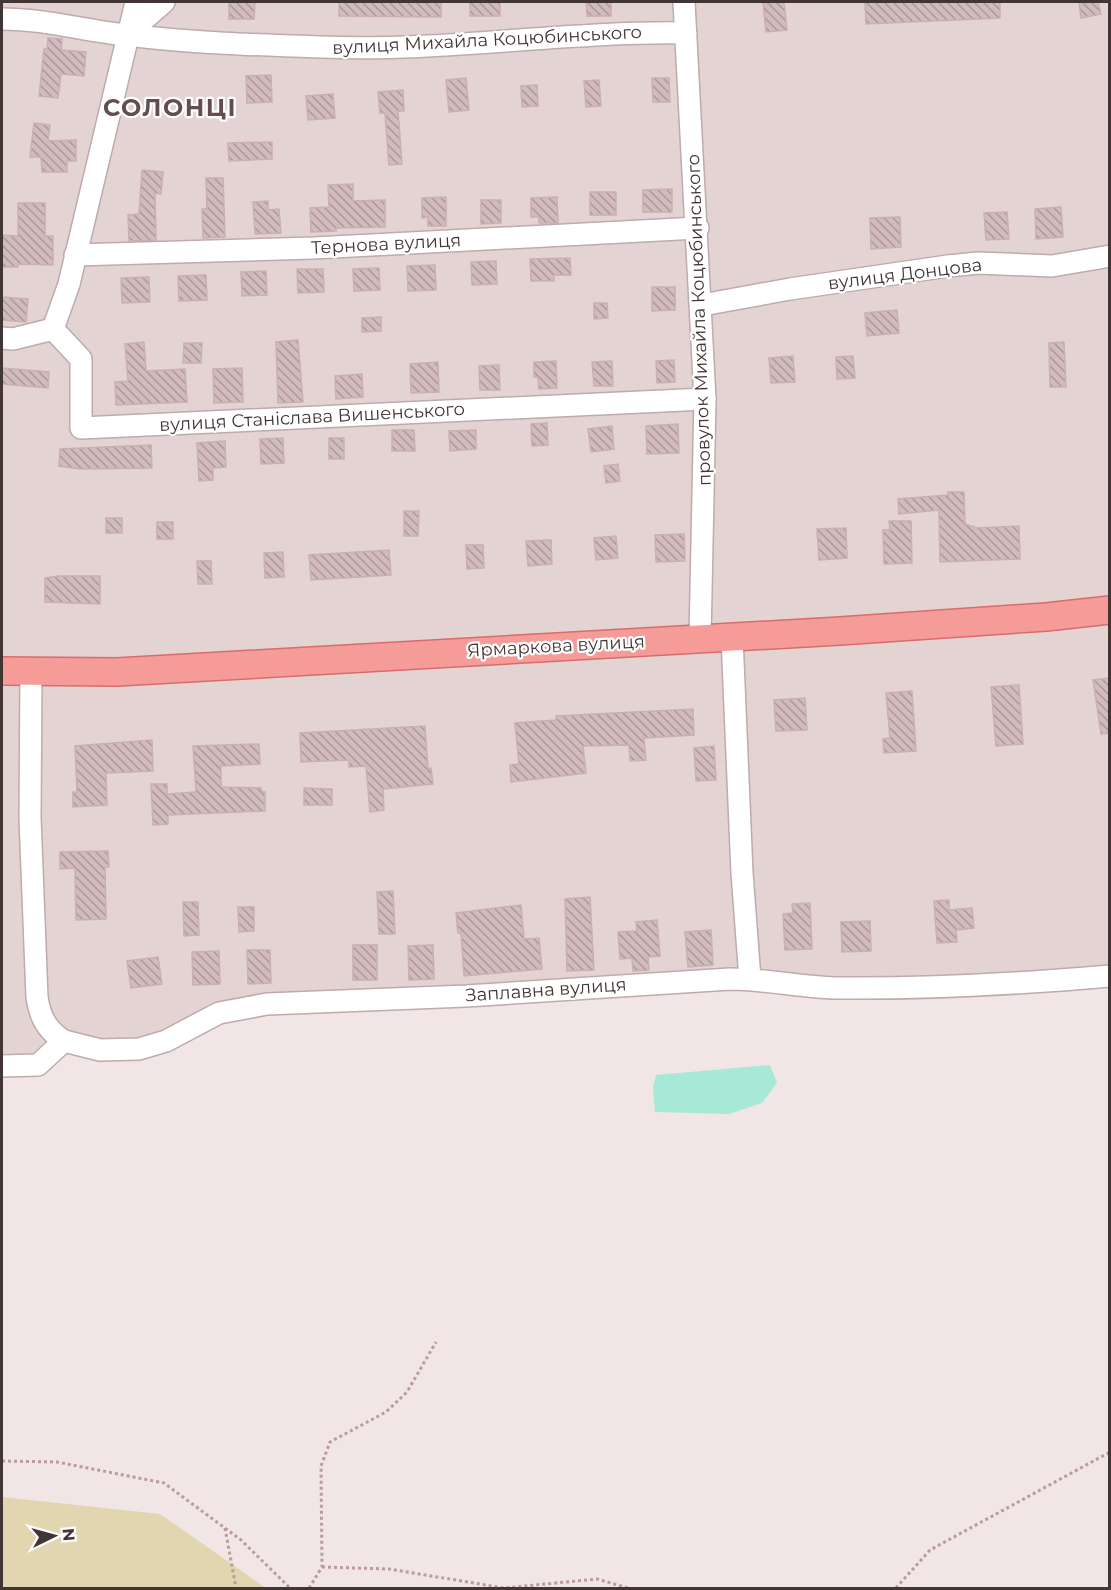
<svg xmlns="http://www.w3.org/2000/svg" width="1111" height="1590" viewBox="0 0 1111 1590" font-family="Montserrat,sans-serif">
  <style>
    .residential { fill: #e4d3d3 }
    .grass { fill: #e2d6b1 }
    .water { fill: #a5e9d6 }
    .building { fill: url(#building-back-hatch); stroke: #cbafb1; stroke-width: 1.5 }
    .lines { fill: none; stroke-linecap: round; stroke-linejoin: round }
    .minor-casing { stroke: #beabac; stroke-width: 24 }
    .major-casing { stroke: #d86c6b; stroke-width: 30 }
    .path { stroke: #bc9b9c; stroke-width: 3; stroke-dasharray: 3 3; stroke-linecap: butt }
    .minor { stroke: #fff; stroke-width: 21 }
    .major { stroke: #f59c99; stroke-width: 27 }
    .labels { text-anchor: middle; stroke-width: 4.5; stroke-linejoin: round; paint-order: stroke }
    .street-label { font-size: 18px; fill: #423536; stroke: #fff }
    .district-label { font-size: 24px; font-weight: bold; letter-spacing: 1.5px; fill: #644d4f; stroke: #fff }
  </style>
  <defs>
    <pattern id="building-back-hatch" width="6" height="6" patternUnits="userSpaceOnUse" patternTransform="scale(1.5)"><rect width="6" height="6" fill="#d1bbbd"/><path d="M-1 5l2 2M0 0l6 6M5-1l2 2" fill="none" stroke="#ab999a"/></pattern>
  </defs>
  <rect width="100%" height="100%" fill="#f1e5e5"/>
  <path class="residential" d="M2,2H1109V976L300,1002L118,1051L2,1060Z"/>
  <path class="grass" d="M2,1497L160,1514L266,1588H2Z"/>
  <path class="water" d="M770,1065L777,1083L762,1103L729,1114L655,1112L653,1087L656,1075Z"/>
  <g class="building">
    <path d="M229,2H255L254,19H229Z"/>
    <path d="M339,2H441V17L339,16Z"/>
    <rect x="470" y="2" width="30" height="14"/>
    <path d="M586,2H611V16H587Z"/>
    <path d="M776,2H784L787,30L766,32L763,3Z"/>
    <path d="M865,2H1000V18L866,24Z"/>
    <path d="M1079,2H1098L1101,14L1081,18Z"/>
    <path d="M48,38L62,39L61,50L86,52L84,76L61,74L58,98L39,96L44,49H47Z"/>
    <path d="M271,75L272,102L247,103L246,76Z"/>
    <path d="M466,78L469,110L449,112L446,80Z"/>
    <path d="M652,78H669L670,102H653Z"/>
    <path d="M599,80L601,106L586,107L584,81Z"/>
    <path d="M537,85L538,106L522,107L521,86Z"/>
    <path d="M403,90L404,111H398L402,164L389,165L385,113H380L378,92Z"/>
    <path d="M333,94L335,118L308,120L306,96Z"/>
    <path d="M34,123L50,125L48,141L76,140V161H67V172H42L41,157H30Z"/>
    <path d="M272,142V159L229,161L228,143Z"/>
    <path d="M142,170L163,172L161,194L155,193L156,240L129,241L128,215L139,214Z"/>
    <path d="M206,178H223L225,237L203,238L202,209H207Z"/>
    <path d="M353,184V201L385,200V227L336,228V231L311,232L310,208L329,207L328,185Z"/>
    <path d="M672,189V212H643V190Z"/>
    <rect x="590" y="192" width="26" height="23"/>
    <path d="M446,197V226H428V217L422,218V198Z"/>
    <path d="M557,197L558,223H539V217H531V198Z"/>
    <path d="M481,200H501V223L481,224Z"/>
    <path d="M268,201V210L279,209L281,233L255,234L253,202Z"/>
    <path d="M18,203H45V236H53V265L18,264V267H2V235L18,236Z"/>
    <path d="M1061,207L1063,237L1036,239L1035,209Z"/>
    <path d="M1007,212L1009,239L986,240L984,213Z"/>
    <path d="M900,217L901,247L871,249L870,218Z"/>
    <path d="M570,258L571,275H554V281H531L530,259Z"/>
    <path d="M496,261L497,284L472,285L471,262Z"/>
    <path d="M435,265L436,290L408,291L407,266Z"/>
    <path d="M379,268L380,290L354,291L353,269Z"/>
    <path d="M297,269H323L324,292L298,293Z"/>
    <path d="M266,271L267,295L242,296L241,272Z"/>
    <path d="M206,275L207,300L179,301L178,276Z"/>
    <path d="M149,277L150,302L122,303L121,278Z"/>
    <path d="M652,287H675V310L652,311Z"/>
    <path d="M2,297L28,299L26,322L2,320Z"/>
    <path d="M594,303H607L608,318L594,319Z"/>
    <path d="M897,310L899,333L867,336L865,313Z"/>
    <path d="M381,317V331L362,332V318Z"/>
    <path d="M298,340L303,402L278,403L276,342Z"/>
    <path d="M144,342L146,371L185,369L187,402L116,405L115,382L128,381L125,344Z"/>
    <path d="M1064,342L1066,387H1050L1049,343Z"/>
    <path d="M184,343H202L201,363H183Z"/>
    <path d="M793,356L795,382L771,383L769,358Z"/>
    <path d="M853,356L855,378L837,379L836,357Z"/>
    <path d="M674,360L675,382L657,383L656,361Z"/>
    <path d="M556,361L557,388L539,389L538,377H534V362Z"/>
    <path d="M612,361L613,386H594L592,362Z"/>
    <path d="M438,362L439,392L411,393L410,364Z"/>
    <path d="M499,365L500,390H480L479,366Z"/>
    <path d="M2,368L49,372L48,388L2,384Z"/>
    <path d="M242,368L243,402L214,403L213,369Z"/>
    <path d="M362,374L363,397L336,399L335,376Z"/>
    <path d="M547,423L548,445L532,446L531,424Z"/>
    <path d="M678,424L679,453L647,454L646,426Z"/>
    <path d="M612,426L614,449L591,452L588,429Z"/>
    <path d="M392,430H414L415,451H392Z"/>
    <path d="M476,430V449L450,451L449,431Z"/>
    <path d="M283,438L284,463L261,464L260,439Z"/>
    <rect x="329" y="438" width="15" height="21"/>
    <path d="M225,441L226,467L213,468V480L199,481L197,443Z"/>
    <path d="M151,445L152,468L80,469L59,466L60,449Z"/>
    <path d="M618,464L620,481L606,483L604,466Z"/>
    <path d="M948,492H964L965,524L977,528L1019,526L1020,559L940,562L939,510L899,514L898,499L948,495Z"/>
    <path d="M404,511H419L418,536H404Z"/>
    <rect x="106" y="518" width="16" height="15"/>
    <path d="M889,521H911L912,563L884,564L883,530H890Z"/>
    <rect x="157" y="522" width="16" height="17"/>
    <path d="M846,528L847,558L819,560L817,529Z"/>
    <path d="M684,534L685,561L656,562L655,535Z"/>
    <path d="M616,536L618,558L596,560L594,538Z"/>
    <path d="M551,540L552,564L528,566L526,541Z"/>
    <path d="M466,545H483L484,568L467,569Z"/>
    <path d="M389,550L391,575L311,580L309,555Z"/>
    <path d="M283,552L284,577L265,578L264,553Z"/>
    <path d="M197,561H211L212,584H198Z"/>
    <path d="M59,576H100V604L45,602V578Z"/>
    <path d="M1110,678V733L1101,734L1093,680Z"/>
    <path d="M1019,685L1023,744L996,746L991,687Z"/>
    <path d="M912,691L916,751L884,753L883,739L890,738L886,693Z"/>
    <path d="M805,698L807,730L776,731L774,700Z"/>
    <path d="M693,709L694,735L644,738L646,760L630,761L629,745L583,746L586,773L511,782L510,765L519,764L515,723L556,720V716Z"/>
    <path d="M425,726L428,769L431,768L433,784L383,789L384,810L370,812L366,766L349,767V760L301,762L300,733Z"/>
    <path d="M152,740L153,771L106,773L107,805L73,807V792H77L75,746Z"/>
    <path d="M259,744L260,764L221,766V787L261,788L262,792H265V811L168,815V824L153,825L151,784H167V794L196,792L193,746Z"/>
    <path d="M714,746L716,780L696,781L694,748Z"/>
    <path d="M304,788L332,789V805H304Z"/>
    <path d="M108,851L109,867H105L106,919L76,920L75,868L60,869V852Z"/>
    <path d="M393,891L395,934H379L377,892Z"/>
    <path d="M590,897L594,970L567,971L565,899Z"/>
    <path d="M949,900V910L972,908L974,928L956,930L957,942L937,943L934,901Z"/>
    <path d="M183,902H198L199,935L184,936Z"/>
    <path d="M810,903L812,949L785,950L783,914L793,913L792,904Z"/>
    <path d="M521,905L524,939L539,938L542,969L464,976L461,933H458L456,913Z"/>
    <path d="M238,907H254V931L239,932Z"/>
    <path d="M657,920L660,956L648,957L649,970L633,971L632,958L620,959L618,932L637,931L636,922Z"/>
    <path d="M870,921L871,951L842,952L841,922Z"/>
    <path d="M711,930L713,965L688,967L685,932Z"/>
    <rect x="353" y="945" width="24" height="35"/>
    <path d="M433,945L434,979L409,980L408,946Z"/>
    <path d="M247,950H270L271,983L248,984Z"/>
    <path d="M219,951L220,984L193,985L192,952Z"/>
    <path d="M158,957L162,984L131,988L127,961Z"/>
  </g>
  <g class="lines">
    <defs>
      <g id="minor">
        <path d="M684,2L705,399L700,639"/>
        <path d="M2,19C45,19 85,31 127,35C192,43 258,45 322,47C444,52 564,31 686,33"/>
        <path d="M126,35L164,2"/>
        <path d="M75,255L314,248L698,228"/>
        <path d="M702,305L790,289L948,266L978,263L1052,266L1110,256"/>
        <path d="M53,329L69,284L136,2"/>
        <path d="M2,338L13,339L53,329L81,359V428L705,399"/>
        <path d="M732,637L742,873L750,979"/>
        <path d="M31,672L30,818L37,997C40,1018 47,1030 64,1041"/>
        <path d="M2,1066L38,1065L64,1041L100,1050L139,1049L166,1041L219,1013L267,1004L466,996L730,979C766,979 799,987 835,988C927,989 1018,984 1110,976"/>
      </g>
      <path id="major" d="M2,671L117,672L840,631L1046,617L1110,610"/>
    </defs>
    <use href="#minor" class="minor-casing"/>
    <use href="#major" class="major-casing"/>
    <g class="path">
      <path d="M2,1461L57,1462L164,1483L241,1540L290,1588"/>
      <path d="M225,1528L236,1588"/>
      <path d="M322,1567L389,1569L504,1588L597,1579L628,1588"/>
      <path d="M309,1588L322,1567L321,1466L330,1442L386,1412L407,1392L436,1342"/>
      <path d="M896,1588L930,1550L1110,1452"/>
    </g>
    <use href="#minor" class="minor"/>
    <use href="#major" class="major"/>
  </g>
  <g class="labels">
    <g class="street-label">
      <text transform="translate(487 40) rotate(-3)" y="6">вулиця Михайла Коцюбинського</text>
      <text transform="translate(386 244) rotate(-3)" y="6">Тернова вулиця</text>
      <text transform="translate(905 274) rotate(-7)" y="6">вулиця Донцова</text>
      <text transform="translate(699 320) rotate(-92)" y="6">провулок Михайла Коцюбинського</text>
      <text transform="translate(312 417) rotate(-3)" y="6">вулиця Станіслава Вишенського</text>
      <text transform="translate(556 646) rotate(-3)" y="6">Ярмаркова вулиця</text>
      <text transform="translate(546 990) rotate(-4)" y="6">Заплавна вулиця</text>
    </g>
    <g class="district-label">
      <text x="170" y="116">СОЛОНЦІ</text>
    </g>
  </g>
  <rect width="1111" height="1590" fill="none" stroke="#423536" stroke-width="6"/>
  <g transform="translate(54 1536) rotate(85)" stroke="#ffffff" stroke-width="4.5" paint-order="stroke">
  <path d="M0-4.5L10 22L0 15L-10 22Z" fill="#423536"/>
  <text y="-9" font-size="16" font-weight="bold" text-anchor="middle" fill="#423536">N</text>
  </g>
</svg>
